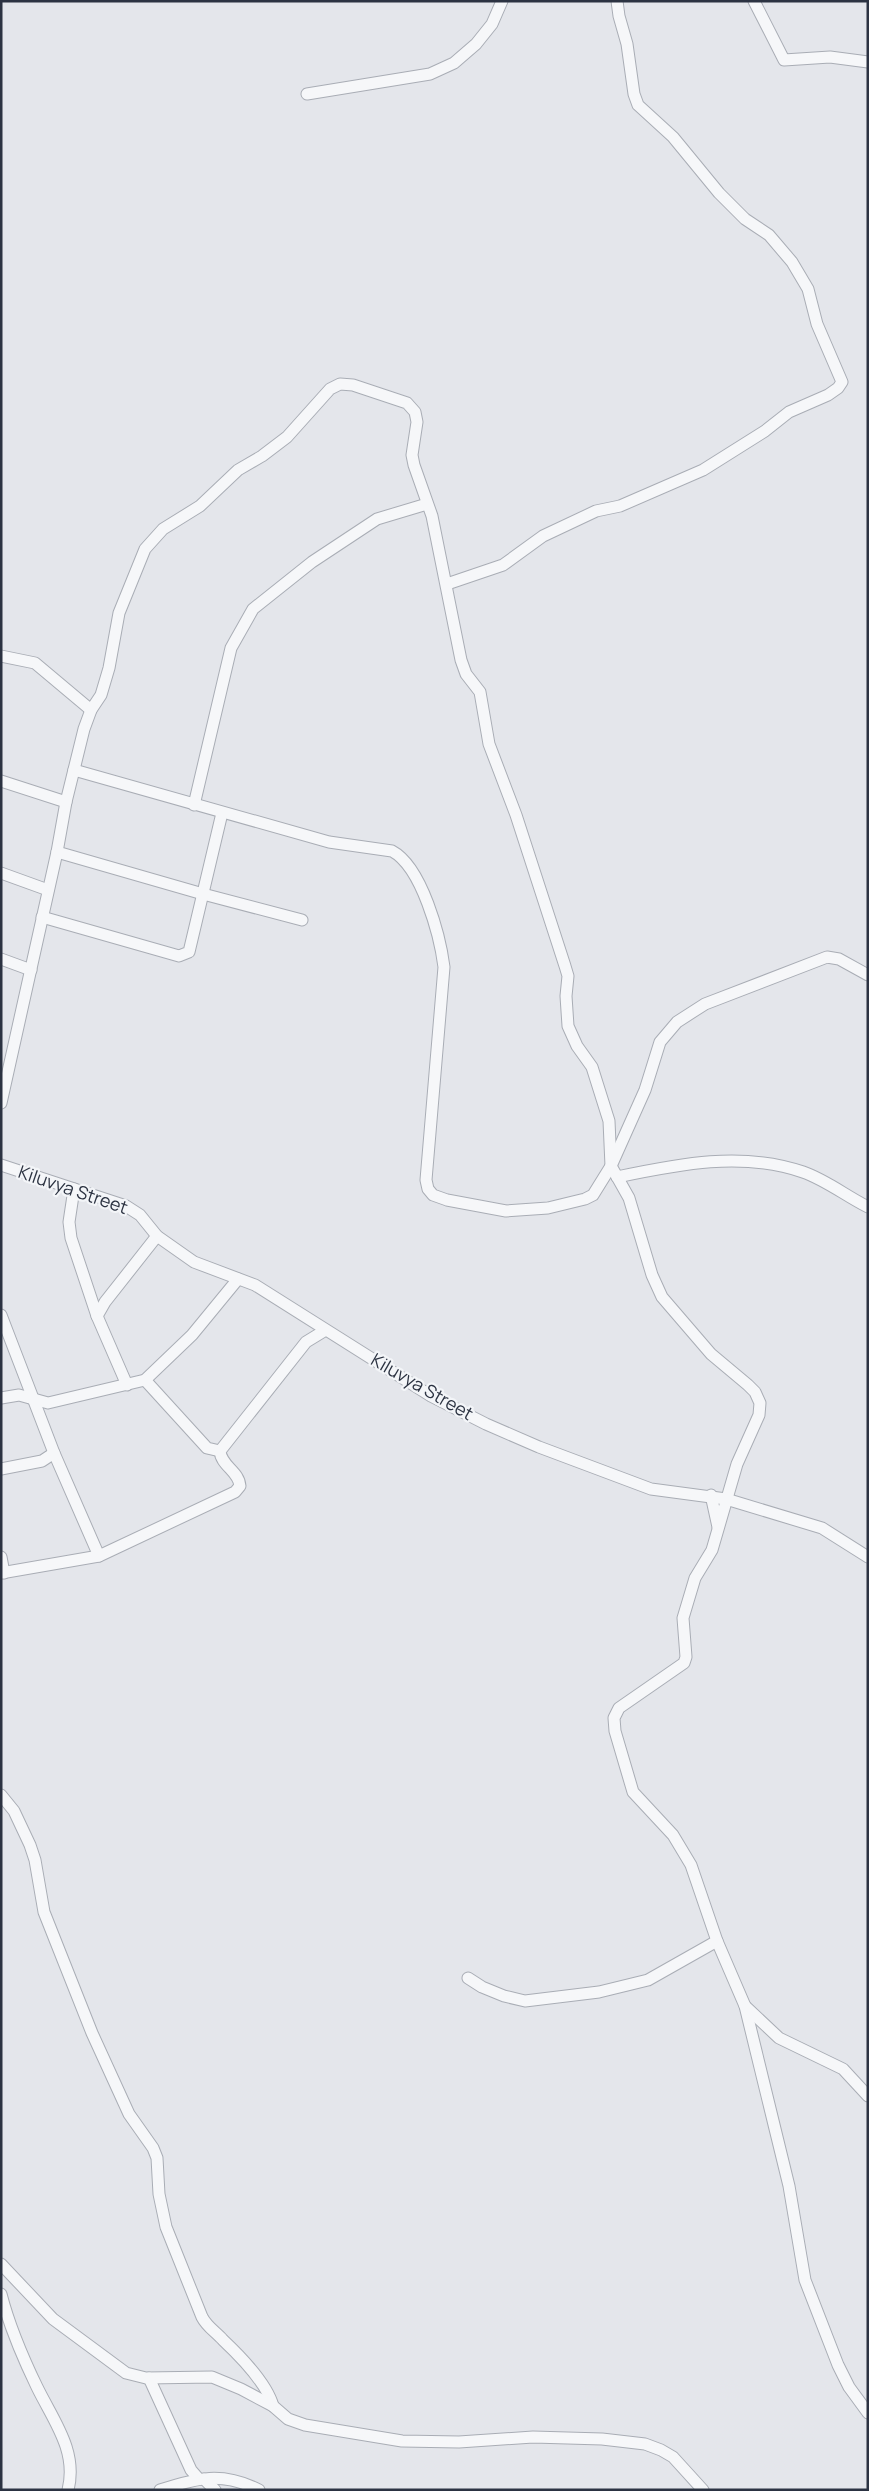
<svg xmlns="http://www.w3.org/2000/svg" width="869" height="2491" viewBox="0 0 869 2491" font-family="Manrope,sans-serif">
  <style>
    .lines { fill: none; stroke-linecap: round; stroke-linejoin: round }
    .street-casing { stroke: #a9adb5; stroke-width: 13 }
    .street { stroke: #f6f7f9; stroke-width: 11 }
    .labels { text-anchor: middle; stroke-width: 4.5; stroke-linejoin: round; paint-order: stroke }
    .street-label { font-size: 18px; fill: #2c3342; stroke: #f3f5f8 }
  </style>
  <rect width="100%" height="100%" fill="#e4e6eb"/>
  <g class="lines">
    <defs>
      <g id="street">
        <path d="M754,1L784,60L830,57L868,62"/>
        <path d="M307,94L430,74L454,63L476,44L492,24L502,1"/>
        <path d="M447,584L503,565L543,536L596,511L620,506L703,470L765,431L789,412L828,395L838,388L842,382L817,324L808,289L792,262L769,235L745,219L719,193L673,137L638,105L634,94L627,44L619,16L617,1"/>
        <path d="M1,656L35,663L91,710"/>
        <path d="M74,770L329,842L392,851C422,867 440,936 444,967L426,1180L428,1189L433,1195L447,1200L506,1211L548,1208L585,1199L593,1195L611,1166L645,1090L660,1042L677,1022L705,1004L827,957L839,959L868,975"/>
        <path d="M1,781L66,802"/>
        <path d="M194,805L231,648L253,609L312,562L377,519L427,504"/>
        <path d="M57,852L203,894L302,920"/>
        <path d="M1,873L48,890"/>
        <path d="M42,917L179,956L189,952L222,813"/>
        <path d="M1,959L31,970"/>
        <path d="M1,1103L57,852L66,802L84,729L91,710L101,695L109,668L119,613L145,549L163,529L200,506L238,470L262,456L287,437L330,389L340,384L353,385L407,403L415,412L417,422L412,455L414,465L432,516L461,660L466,674L480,692L489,744L516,815L565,966L568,976L566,996L568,1026L577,1046L592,1067L609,1121L611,1166L629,1198L652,1275L662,1297L711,1354L748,1385L755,1392L760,1403L759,1415L737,1464L712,1550L695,1578L683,1618L686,1657L684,1663L619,1708L614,1718L615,1731L633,1792L673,1835L691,1865L717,1941L745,2006L789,2186L805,2280L838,2365L849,2387L868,2413"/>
        <path d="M1,1165L126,1206L140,1215L157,1236L194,1262L255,1285L431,1396L486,1424L539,1447L651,1489L726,1499L822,1528L868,1557"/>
        <path d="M617,1177C679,1164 742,1151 803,1172C826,1180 846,1196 868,1207"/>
        <path d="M74,1189L69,1222L71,1238L97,1316L127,1385"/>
        <path d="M1,1315L54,1453L99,1556"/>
        <path d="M97,1316L105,1302L157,1236"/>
        <path d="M145,1380L207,1448L220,1451"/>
        <path d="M1,1398L19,1395L48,1403L145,1380L192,1335L238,1279"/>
        <path d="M1,1469L42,1461L54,1453"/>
        <path d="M711,1495L718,1527"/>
        <path d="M1,1557L4,1573"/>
        <path d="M1,1573L99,1556L235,1492L240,1486C239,1471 221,1466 220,1451L306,1342L324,1331"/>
        <path d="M1,1795L14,1811L30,1845L35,1860L44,1912L92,2033L129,2114L153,2148L157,2158L159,2194L166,2227L202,2317C207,2327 216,2332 223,2340C240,2356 267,2384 273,2406"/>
        <path d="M468,1978L482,1987L504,1996L525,2001L599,1992L648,1980L717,1941"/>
        <path d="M745,2006L779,2038L843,2069L868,2096"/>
        <path d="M1,2264L53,2319L126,2373L146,2378L212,2377L241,2389L273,2406L288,2419L305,2425L402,2441L459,2442L533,2437L602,2439L645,2444L661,2450L673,2457L703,2490"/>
        <path d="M1,2294C9,2325 23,2358 37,2387C53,2420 78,2451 68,2490"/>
        <path d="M149,2378L191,2470L198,2478"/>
        <path d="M204,2479L215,2490"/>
        <path d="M160,2490C197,2478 222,2471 259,2490"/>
      </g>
    </defs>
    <use href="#street" class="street-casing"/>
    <use href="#street" class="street"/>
  </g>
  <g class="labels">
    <g class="street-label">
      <text transform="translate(73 1190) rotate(19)" y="6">Kiluvya Street</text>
      <text transform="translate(422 1387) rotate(30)" y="6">Kiluvya Street</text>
    </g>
  </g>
  <rect width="869" height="2491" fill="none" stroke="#2c3342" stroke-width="5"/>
</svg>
